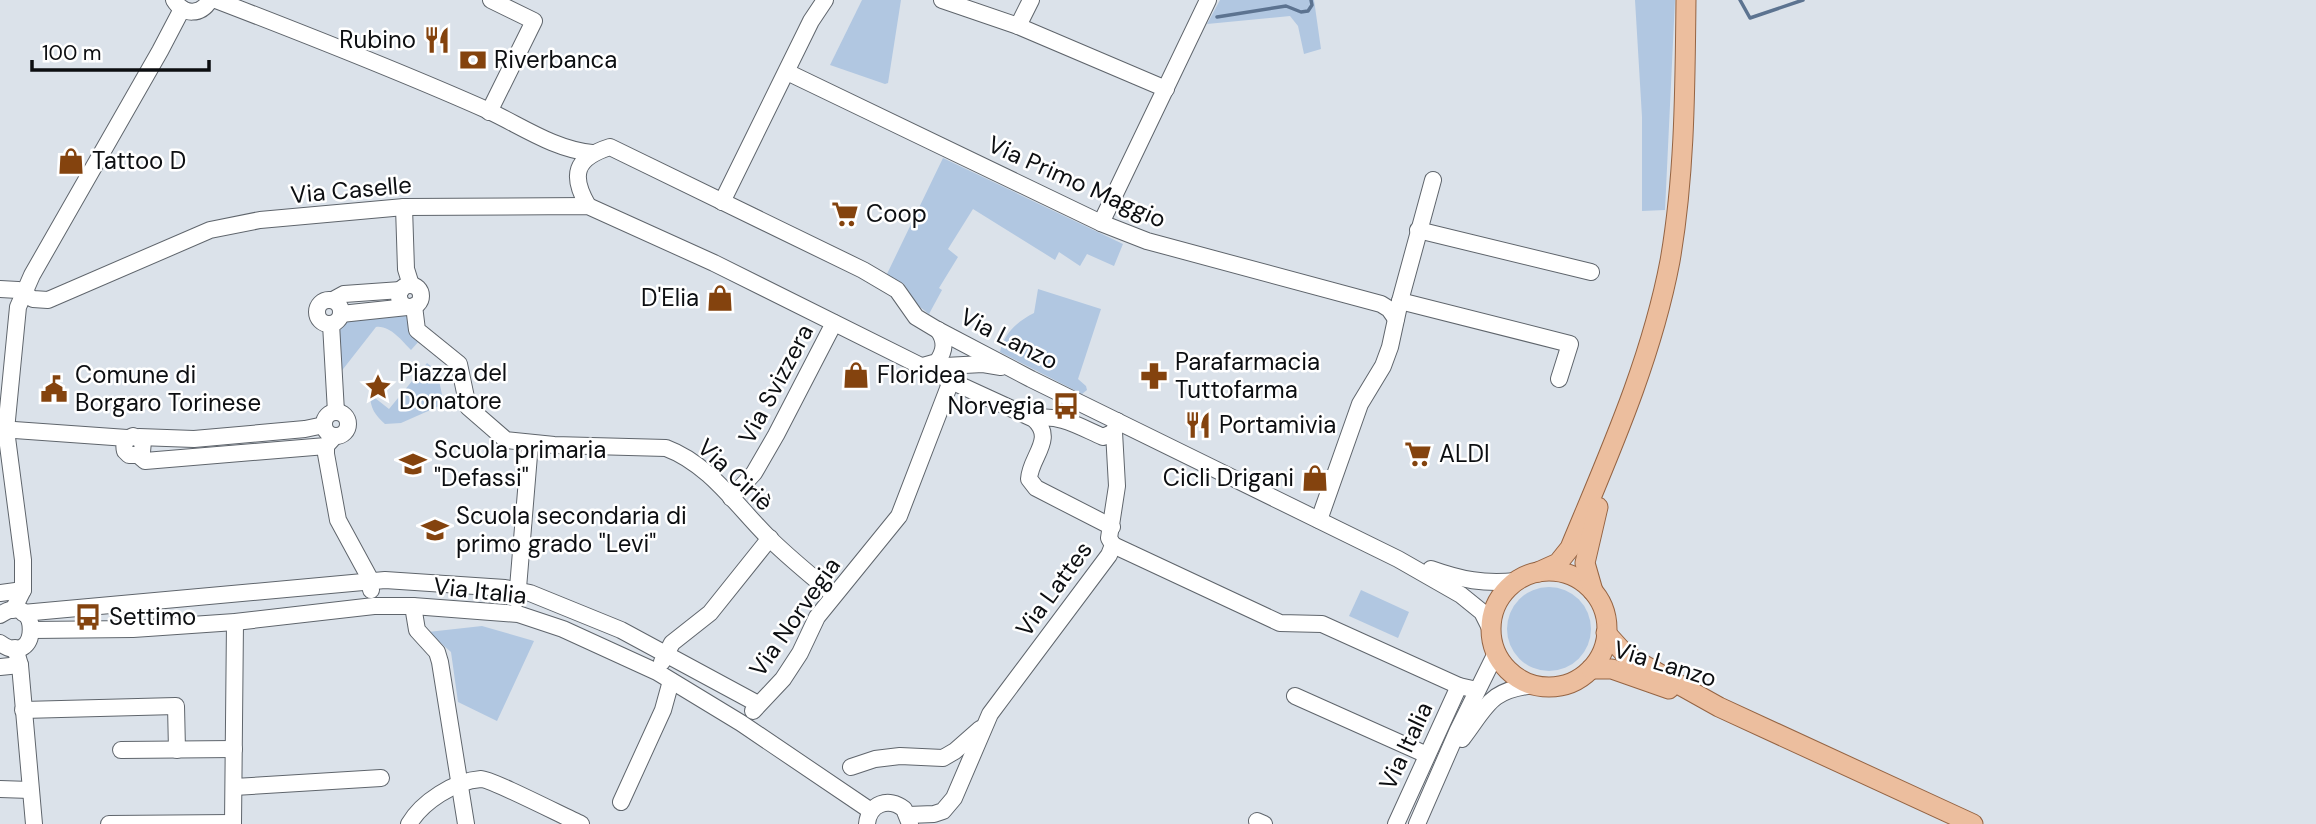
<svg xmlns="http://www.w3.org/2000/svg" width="2316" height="824" viewBox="0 0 2316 824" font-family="'DM Sans',sans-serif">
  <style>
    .green { fill: #b1c7e1 }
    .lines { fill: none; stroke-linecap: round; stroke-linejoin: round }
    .stream { stroke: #5c7390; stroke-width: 3.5 }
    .minor-casing { stroke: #5f656c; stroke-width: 18 }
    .major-casing { stroke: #956443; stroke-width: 21 }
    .minor { stroke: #fff; stroke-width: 16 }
    .major { stroke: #ecbe9e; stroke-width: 19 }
    .labels { text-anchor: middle; stroke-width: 5; stroke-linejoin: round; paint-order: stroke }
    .poi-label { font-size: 24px; fill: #0c0e11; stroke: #fff; text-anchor: start }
    .street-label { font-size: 24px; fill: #0c0e11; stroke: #fff }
  </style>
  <rect width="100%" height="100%" fill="#dbe2ea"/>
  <g class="green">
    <path d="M862,0H901L888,83L885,84L830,65Z"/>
    <path d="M1220,0H1314L1321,49L1304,54L1298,26L1290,16L1207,24Z"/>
    <path d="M1635,0H1675L1665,210L1642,211V117Z"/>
    <path d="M943,158L1123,244L1114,266L1087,254L1080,266L1059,252L1055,260L973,209L948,249L958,257L939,288L942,290L929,314L916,304L904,284L886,276Z"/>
    <path d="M1038,289L1101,309L1078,379L1086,386L1087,390L1082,394L1000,352C1004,333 1018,321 1034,313Z"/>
    <path d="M406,315L420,340L411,350C402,341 390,325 376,327L340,373C339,357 333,331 344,318Z"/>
    <path d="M427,363L437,371L444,404L401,423L385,424C375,415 370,408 370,394L389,409Z"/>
    <circle cx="1549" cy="629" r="42"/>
    <path d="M1361,590L1409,612L1398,638L1349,616Z"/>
    <path d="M482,626L534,641L497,721L458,702L451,652L428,632Z"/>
  </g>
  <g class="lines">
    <g class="stream">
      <path d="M1740,0L1750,18L1803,0"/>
      <path d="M1217,17L1286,6L1301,12L1308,11L1312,5L1311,0"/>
    </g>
    <defs>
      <g id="minor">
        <path d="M174,0C184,16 201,15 210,0"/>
        <path d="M216,0C307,35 399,71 489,111C523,127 554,149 592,153"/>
        <path d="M942,0L1018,26L1166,89"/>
        <path d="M1018,26L1031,0"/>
        <path d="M787,72L1101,223L1147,241L1381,304L1389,309L1396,319"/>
        <path d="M489,112L534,21L491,0"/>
        <path d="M722,202L811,21L825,0"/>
        <path d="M588,206C570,175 575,158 610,147L863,270L897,290L916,317L936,329L1031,379L1398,559L1461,595L1482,612L1491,630"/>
        <path d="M404,207L406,269L411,285"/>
        <path d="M1101,223L1208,0"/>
        <path d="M1418,230L1591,272"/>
        <circle cx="410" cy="296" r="11"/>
        <path d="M0,289L18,290L33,299L48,300L210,230L260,220L404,207L588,206L714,263L951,381L1034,419C1056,439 1030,457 1029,479L1036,488L1112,527"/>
        <circle cx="329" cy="312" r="12"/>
        <path d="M333,300L344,294L401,290"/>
        <path d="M1400,301L1570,344L1559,379"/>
        <path d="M414,306L417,330L459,364L468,407L506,440L554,445L666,448C709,464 736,505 768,537C789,558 812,576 834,595"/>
        <path d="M341,314L407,307"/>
        <path d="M331,324L336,412"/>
        <path d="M923,366L937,362C945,351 946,341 938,330"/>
        <path d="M926,367L983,364L1001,367"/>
        <circle cx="336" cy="424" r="12"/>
        <path d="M1034,419C1059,413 1080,427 1103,437L1114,432"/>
        <path d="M0,429L127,438"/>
        <path d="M335,436L326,446V454L338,520L369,577L371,590"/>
        <path d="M139,437L194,439L305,429L324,425"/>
        <path d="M138,455L142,452L143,441L133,436C126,439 123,443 125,451L129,455H138L145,461L326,446"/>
        <path d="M731,498L754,473L776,435L834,323"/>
        <path d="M1319,520L1360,404L1383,366L1390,347L1400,301L1433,180"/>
        <path d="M1113,545L1280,623L1322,624L1459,686L1477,690"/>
        <path d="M1431,569C1462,580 1483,584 1516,581"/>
        <path d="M0,593L23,590"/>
        <path d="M517,600L530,443"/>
        <path d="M413,606L417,630L437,652L440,662L466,824"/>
        <path d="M13,610L23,590V560L6,430L18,307L32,275L160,51L182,9"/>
        <path d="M23,613L385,580L505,588L530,593L621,630L758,704"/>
        <path d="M0,615C41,587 41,672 0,643"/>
        <path d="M32,630L133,629L235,622L374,606H413L518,614L563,629L657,672L741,723L871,811"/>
        <path d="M15,648L20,665L34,824"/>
        <path d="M662,662L672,643L710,613L770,538"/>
        <path d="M0,667L20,665"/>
        <path d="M1295,696L1427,755"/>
        <path d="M23,710L176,706L177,750"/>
        <path d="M753,711L783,679L800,653L817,617L899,516L951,381"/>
        <path d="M1462,739C1488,705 1489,690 1535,685"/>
        <path d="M121,750L234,749"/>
        <path d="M851,767L875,759L900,756L943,758L955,751L980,729"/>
        <path d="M234,787L381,778"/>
        <path d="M0,789L30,790"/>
        <path d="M621,802L663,710L671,681"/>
        <path d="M908,815L934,814L943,811L954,798L990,714L1109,555L1113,545L1109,538L1117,486L1114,432L1117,421"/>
        <path d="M1257,821L1264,824"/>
        <path d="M109,824L233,823"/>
        <path d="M233,824L235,622"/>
        <path d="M409,824C422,802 454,781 481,779C491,779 565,817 581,824"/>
        <path d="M867,824C869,803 889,797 904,809L910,824"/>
        <path d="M1396,824L1459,686"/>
        <path d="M1417,824L1458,730L1496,653"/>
      </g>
      <g id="major">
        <circle cx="1549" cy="629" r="58"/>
        <path d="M1538,572L1558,563L1570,548C1609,454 1651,361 1670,261C1685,175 1685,87 1686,0"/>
        <path d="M1593,591L1585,563L1598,507"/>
        <path d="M1606,633L1626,655L1719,707L1973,824"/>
        <path d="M1591,669H1612L1669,689"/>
      </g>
    </defs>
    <use href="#minor" class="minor-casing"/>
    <use href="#major" class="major-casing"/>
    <use href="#minor" class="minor"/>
    <use href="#major" class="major"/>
  </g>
  <defs>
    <symbol id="restaurant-bare" viewBox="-9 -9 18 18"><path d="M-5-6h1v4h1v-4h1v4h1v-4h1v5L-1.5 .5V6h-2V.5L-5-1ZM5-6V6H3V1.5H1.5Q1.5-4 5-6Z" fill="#84430e" stroke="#fff" stroke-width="2.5" paint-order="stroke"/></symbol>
    <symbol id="bank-bare" viewBox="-9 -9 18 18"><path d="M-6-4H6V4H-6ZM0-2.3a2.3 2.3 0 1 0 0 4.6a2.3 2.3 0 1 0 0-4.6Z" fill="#84430e" stroke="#fff" stroke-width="2.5" paint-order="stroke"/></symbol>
    <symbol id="shop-bare" viewBox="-9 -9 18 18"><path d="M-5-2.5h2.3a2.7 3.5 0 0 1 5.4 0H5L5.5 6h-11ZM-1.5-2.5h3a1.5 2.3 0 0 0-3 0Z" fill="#84430e" stroke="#fff" stroke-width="2.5" paint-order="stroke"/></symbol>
    <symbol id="supermarket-bare" viewBox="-9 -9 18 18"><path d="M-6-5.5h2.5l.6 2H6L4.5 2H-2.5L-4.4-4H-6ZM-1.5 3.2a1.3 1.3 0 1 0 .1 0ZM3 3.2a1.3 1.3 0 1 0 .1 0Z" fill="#84430e" stroke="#fff" stroke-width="2.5" paint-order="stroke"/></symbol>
    <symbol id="pharmacy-bare" viewBox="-9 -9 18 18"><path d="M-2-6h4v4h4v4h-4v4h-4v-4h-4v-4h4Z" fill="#84430e" stroke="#fff" stroke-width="2.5" paint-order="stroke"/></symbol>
    <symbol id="sight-bare" viewBox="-9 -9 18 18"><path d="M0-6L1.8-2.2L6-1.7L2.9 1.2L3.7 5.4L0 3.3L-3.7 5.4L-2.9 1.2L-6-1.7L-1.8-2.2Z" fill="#84430e" stroke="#fff" stroke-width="2.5" paint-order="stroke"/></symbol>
    <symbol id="civic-bare" viewBox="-9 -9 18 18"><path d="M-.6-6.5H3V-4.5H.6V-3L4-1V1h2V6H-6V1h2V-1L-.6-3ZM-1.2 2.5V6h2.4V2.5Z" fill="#84430e" stroke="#fff" stroke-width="2.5" paint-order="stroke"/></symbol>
    <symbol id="bus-bare" viewBox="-9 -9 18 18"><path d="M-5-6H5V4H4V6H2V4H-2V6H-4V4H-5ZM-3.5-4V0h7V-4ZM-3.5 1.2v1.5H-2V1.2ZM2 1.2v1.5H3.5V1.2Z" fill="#84430e" stroke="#fff" stroke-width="2.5" paint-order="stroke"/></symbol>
    <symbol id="school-bare" viewBox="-9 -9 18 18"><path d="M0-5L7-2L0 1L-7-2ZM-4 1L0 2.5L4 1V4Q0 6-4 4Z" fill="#84430e" stroke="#fff" stroke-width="2.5" paint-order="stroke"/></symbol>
  </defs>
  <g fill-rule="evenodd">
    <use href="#restaurant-bare" x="418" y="21" width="38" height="38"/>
    <use href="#bank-bare" x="454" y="41" width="38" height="38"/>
    <use href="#shop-bare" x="52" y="142" width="38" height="38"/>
    <use href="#supermarket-bare" x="826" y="195" width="38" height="38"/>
    <use href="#shop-bare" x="701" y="279" width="38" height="38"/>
    <use href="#shop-bare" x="837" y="356" width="38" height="38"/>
    <use href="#pharmacy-bare" x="1135" y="357" width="38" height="38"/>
    <use href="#sight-bare" x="359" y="368" width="38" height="38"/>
    <use href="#civic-bare" x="35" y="370" width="38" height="38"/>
    <use href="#bus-bare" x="1047" y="387" width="38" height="38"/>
    <use href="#restaurant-bare" x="1179" y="406" width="38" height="38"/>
    <use href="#supermarket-bare" x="1399" y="435" width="38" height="38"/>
    <use href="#school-bare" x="394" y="445" width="38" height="38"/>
    <use href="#shop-bare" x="1296" y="459" width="38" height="38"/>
    <use href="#school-bare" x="416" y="511" width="38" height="38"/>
    <use href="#bus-bare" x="69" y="598" width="38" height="38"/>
  </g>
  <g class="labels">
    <g class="poi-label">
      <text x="416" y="48" text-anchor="end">Rubino</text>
      <text x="494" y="68">Riverbanca</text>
      <text x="92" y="169">Tattoo D</text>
      <text x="866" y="222">Coop</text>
      <text x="699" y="306" text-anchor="end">D'Elia</text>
      <text x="1175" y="370">Parafarmacia<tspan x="1175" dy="28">Tuttofarma</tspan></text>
      <text x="399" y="381">Piazza del<tspan x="399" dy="28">Donatore</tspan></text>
      <text x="75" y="383">Comune di<tspan x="75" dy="28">Borgaro Torinese</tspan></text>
      <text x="877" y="383">Floridea</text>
      <text x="1045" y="414" text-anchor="end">Norvegia</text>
      <text x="1219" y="433">Portamivia</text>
      <text x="434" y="458">Scuola primaria<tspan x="434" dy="28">"Defassi"</tspan></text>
      <text x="1439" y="462">ALDI</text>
      <text x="1294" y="486" text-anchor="end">Cicli Drigani</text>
      <text x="456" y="524">Scuola secondaria di<tspan x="456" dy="28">primo grado "Levi"</tspan></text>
      <text x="109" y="625">Settimo</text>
    </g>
    <g class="street-label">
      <text transform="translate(1077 182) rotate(24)" y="8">Via Primo Maggio</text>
      <text transform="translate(351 190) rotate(-5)" y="8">Via Caselle</text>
      <text transform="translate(1009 339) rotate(27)" y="8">Via Lanzo</text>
      <text transform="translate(776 384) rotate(-62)" y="8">Via Svizzera</text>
      <text transform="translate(735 475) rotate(43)" y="8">Via Ciriè</text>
      <text transform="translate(1054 589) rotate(-54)" y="8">Via Lattes</text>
      <text transform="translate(480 591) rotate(6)" y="8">Via Italia</text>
      <text transform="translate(795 617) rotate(-55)" y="8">Via Norvegia</text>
      <text transform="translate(1665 664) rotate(17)" y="8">Via Lanzo</text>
      <text transform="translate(1406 746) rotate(-65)" y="8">Via Italia</text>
    </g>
  </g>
  <path d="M32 60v10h177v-10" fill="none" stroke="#0c0e11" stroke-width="3.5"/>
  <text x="42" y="60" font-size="21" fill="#0c0e11" stroke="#ffffff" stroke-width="5" paint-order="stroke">100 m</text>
</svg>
